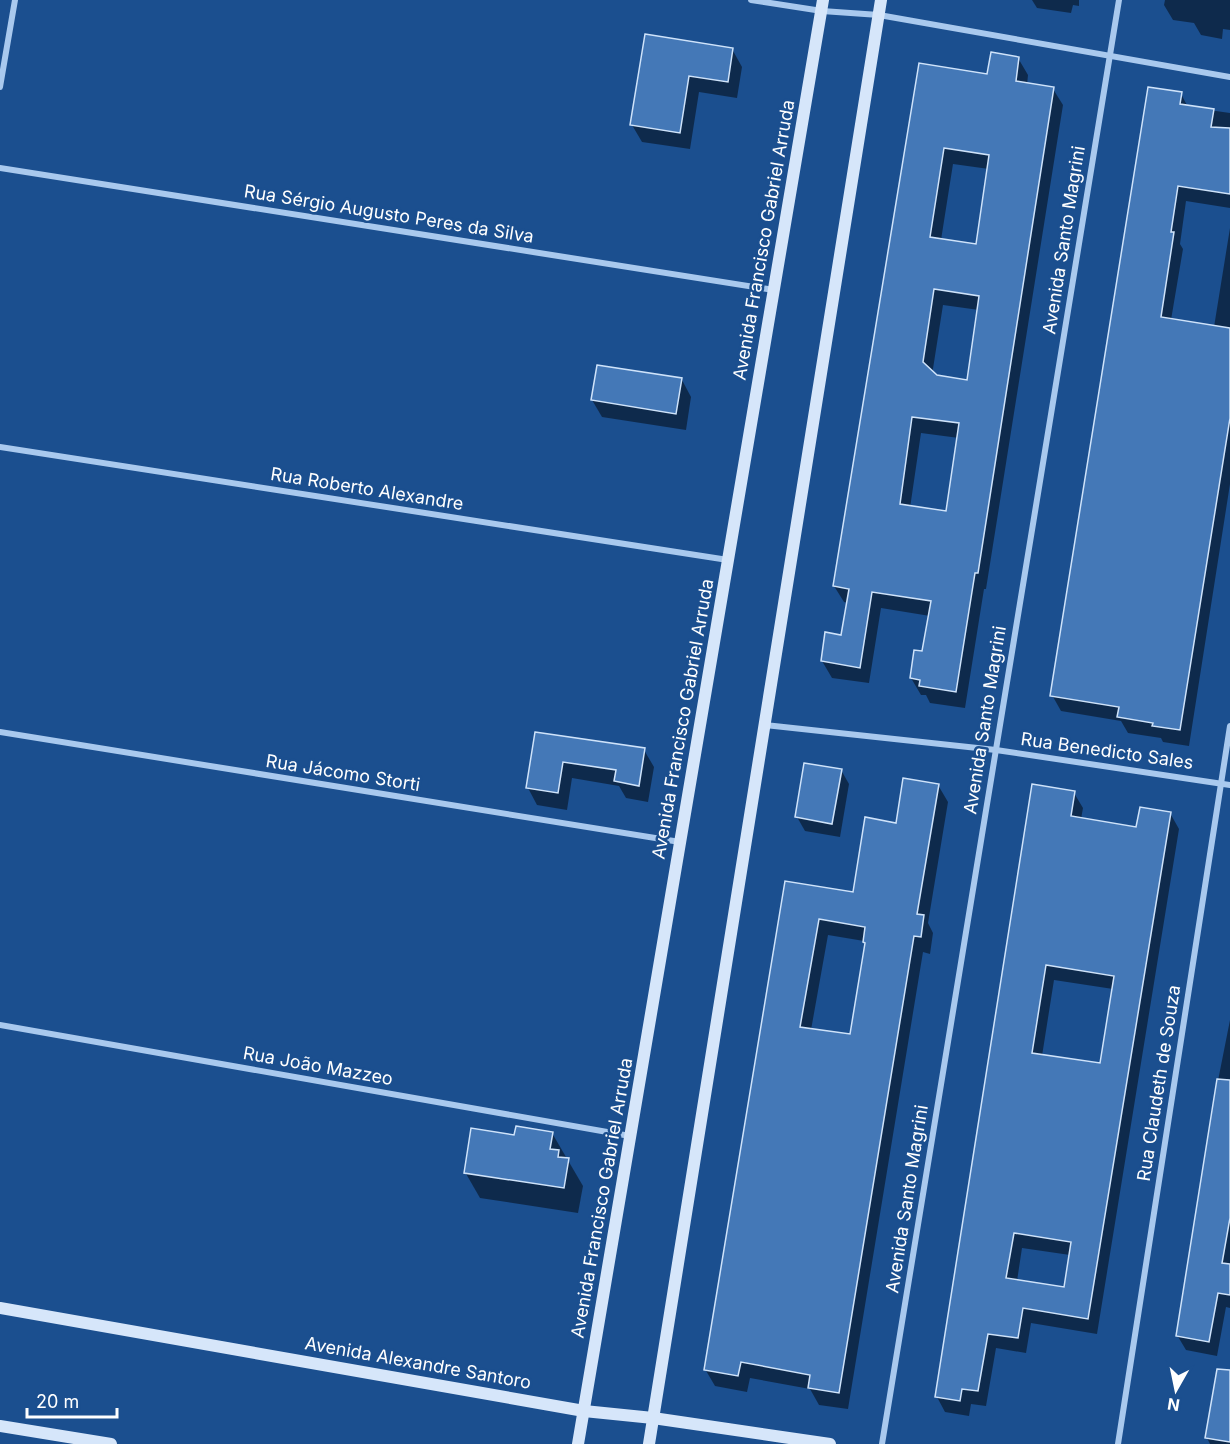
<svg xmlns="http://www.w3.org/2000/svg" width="1230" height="1444" viewBox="0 0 1230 1444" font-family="Inter,sans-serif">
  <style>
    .shadow { fill: #0007; fill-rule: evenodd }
    .building { fill: #4478b7; stroke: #cfe3fa; stroke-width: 1.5; fill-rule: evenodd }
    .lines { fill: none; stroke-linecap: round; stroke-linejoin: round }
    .street { stroke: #a9c9ee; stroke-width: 6 }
    .secondary { stroke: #d6e6fa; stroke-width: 12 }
    .labels { text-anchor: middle; stroke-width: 5; stroke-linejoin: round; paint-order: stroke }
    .street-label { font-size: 18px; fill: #fff; stroke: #1b4f8f }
  </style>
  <rect width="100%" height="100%" fill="#1b4f8f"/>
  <g class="shadow">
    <path d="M1032,0H1079V6L1073,5L1071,13L1037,8Z"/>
    <path d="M1165,0H1230V30L1223,29L1222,39L1201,35L1194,23L1173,20L1164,5Z"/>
    <path d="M646,36L732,49L742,67L737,98L699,92L690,149L642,142L632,125Z"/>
    <path d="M1018,58L1028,75L1027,85L1053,89L1063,105L986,589H984L965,708L930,703L926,695H921L911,678L924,653L930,616L881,608L869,683L832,678L822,661L843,637L848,603L844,602L834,586L920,65L989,75ZM953,164L989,169L977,246L941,240ZM943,305L979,310L968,381L932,375ZM921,433L959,438L947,513L910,508Z"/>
    <path d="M1181,94L1188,107L1230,113V208L1186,201L1180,244L1183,249L1171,320L1214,327L1230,228V484L1189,746L1163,742L1161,738L1128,733L1121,721L1061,711L1052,695Z"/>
    <path d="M682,380L691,397L686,430L602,417L592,400Z"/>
    <path d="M536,734L644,750L654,767L648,802L626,798L619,786L572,778L567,810L537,805L528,788Z"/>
    <path d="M841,770L849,784L840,837L805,831L797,817Z"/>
    <path d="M938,785L948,802L928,923L933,933L930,954L923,952L848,1409L819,1405L810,1389L750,1378L747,1392L715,1386L705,1369L786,883L854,894L897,824ZM828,935L864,941L866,946L851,1036L811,1030Z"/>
    <path d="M1074,793L1083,808L1081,819L1138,828L1170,813L1179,829L1097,1334L1031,1323L1026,1353L996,1348L986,1406L971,1404L969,1416L945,1412L937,1397ZM1054,980L1113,989L1101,1065L1042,1056ZM1022,1248L1070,1255L1065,1288L1017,1281Z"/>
    <path d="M1230,1020V1308L1226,1307L1217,1356L1186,1350L1177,1335L1211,1116Z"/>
    <path d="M552,1133L583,1186L578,1213L480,1198L465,1172L516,1136Z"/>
    <path d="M1230,1412V1444H1210L1207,1438Z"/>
  </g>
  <g class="building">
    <path d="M645,34L733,48L728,82L689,76L680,133L630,125Z"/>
    <path d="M991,52L1019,57L1016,81L1054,87L978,573H975L956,692L919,686L920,680L910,678L914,650L922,651L931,601L872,592L860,668L821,661L825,632L841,635L849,589L833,586L919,63L987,74ZM944,148L989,155L976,244L930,237ZM934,289L979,296L967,380L937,375L923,362ZM912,417L959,423L946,511L900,504Z"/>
    <path d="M1148,87L1182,92L1180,104L1214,109L1211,127L1230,128V194L1178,186L1171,232H1174L1161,317L1230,328V418L1180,730L1152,726L1153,723L1117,717L1119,707L1050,696Z"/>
    <path d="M597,365L682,378L676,414L591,400Z"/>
    <path d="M535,732L645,748L639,786L614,781L616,770L563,762L558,793L526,788Z"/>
    <path d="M804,763L842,769L832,824L795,817Z"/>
    <path d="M903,778L939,784L917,914L924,915L921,937L914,936L839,1393L808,1388L810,1375L741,1362L738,1376L704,1370L785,881L853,892L865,817L896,823ZM819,919L865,927L863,942L865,943L850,1034L800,1027Z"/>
    <path d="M1032,784L1075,791L1071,816L1136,827L1140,807L1171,812L1088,1319L1023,1308L1018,1338L988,1334L978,1391L962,1389L960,1401L935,1397ZM1046,965L1114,976L1100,1063L1032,1053ZM1014,1233L1071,1242L1064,1287L1006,1278Z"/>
    <path d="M1217,1079L1230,1080V1218L1222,1263L1230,1264V1295L1218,1293L1209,1342L1176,1336Z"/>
    <path d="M516,1126L553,1132L550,1149L559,1150L558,1157L569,1158L564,1188L464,1173L471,1128L514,1135Z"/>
    <path d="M1217,1369L1230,1370V1442L1205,1438Z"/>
  </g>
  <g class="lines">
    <g class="street">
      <path d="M751,0L822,11L879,15L1230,77"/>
      <path d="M0,87L15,0"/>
      <path d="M0,168L774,290"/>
      <path d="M0,447L728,560"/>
      <path d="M765,725L996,750L1230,785"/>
      <path d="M0,732L680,842"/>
      <path d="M0,1025L630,1136"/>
      <path d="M882,1444L1119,0"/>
      <path d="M1118,1444L1230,726"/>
    </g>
    <g class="secondary">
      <path d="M0,1308L584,1411L653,1418L830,1444"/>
      <path d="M0,1426L111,1444"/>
      <path d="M578,1444L823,0"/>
      <path d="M649,1444L881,0"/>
    </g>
  </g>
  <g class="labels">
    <g class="street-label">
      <text transform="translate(389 214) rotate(9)" y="6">Rua Sérgio Augusto Peres da Silva</text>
      <text transform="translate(764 240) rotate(-80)" y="6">Avenida Francisco Gabriel Arruda</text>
      <text transform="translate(1064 240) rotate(-81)" y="6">Avenida Santo Magrini</text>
      <text transform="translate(367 489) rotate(9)" y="6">Rua Roberto Alexandre</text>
      <text transform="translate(683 719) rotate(-80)" y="6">Avenida Francisco Gabriel Arruda</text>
      <text transform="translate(985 720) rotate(-81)" y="6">Avenida Santo Magrini</text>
      <text transform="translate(1107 751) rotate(8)" y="6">Rua Benedicto Sales</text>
      <text transform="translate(343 773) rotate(9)" y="6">Rua Jácomo Storti</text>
      <text transform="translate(318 1066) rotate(10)" y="6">Rua João Mazzeo</text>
      <text transform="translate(1159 1083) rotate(-81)" y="6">Rua Claudeth de Souza</text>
      <text transform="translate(602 1198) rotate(-80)" y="6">Avenida Francisco Gabriel Arruda</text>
      <text transform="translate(907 1199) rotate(-81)" y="6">Avenida Santo Magrini</text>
      <text transform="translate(418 1363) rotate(10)" y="6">Avenida Alexandre Santoro</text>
    </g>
  </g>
  <g transform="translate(1176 1390) rotate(189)" stroke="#1b4f8f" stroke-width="4.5" paint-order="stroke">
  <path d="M0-4.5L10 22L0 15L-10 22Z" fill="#ffffff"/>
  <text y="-9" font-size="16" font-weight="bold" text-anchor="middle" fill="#ffffff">N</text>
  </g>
  <path d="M27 1408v9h90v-9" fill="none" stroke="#ffffff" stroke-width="3"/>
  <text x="36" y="1408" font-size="18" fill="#ffffff" stroke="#1b4f8f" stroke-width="4.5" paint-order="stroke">20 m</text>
</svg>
